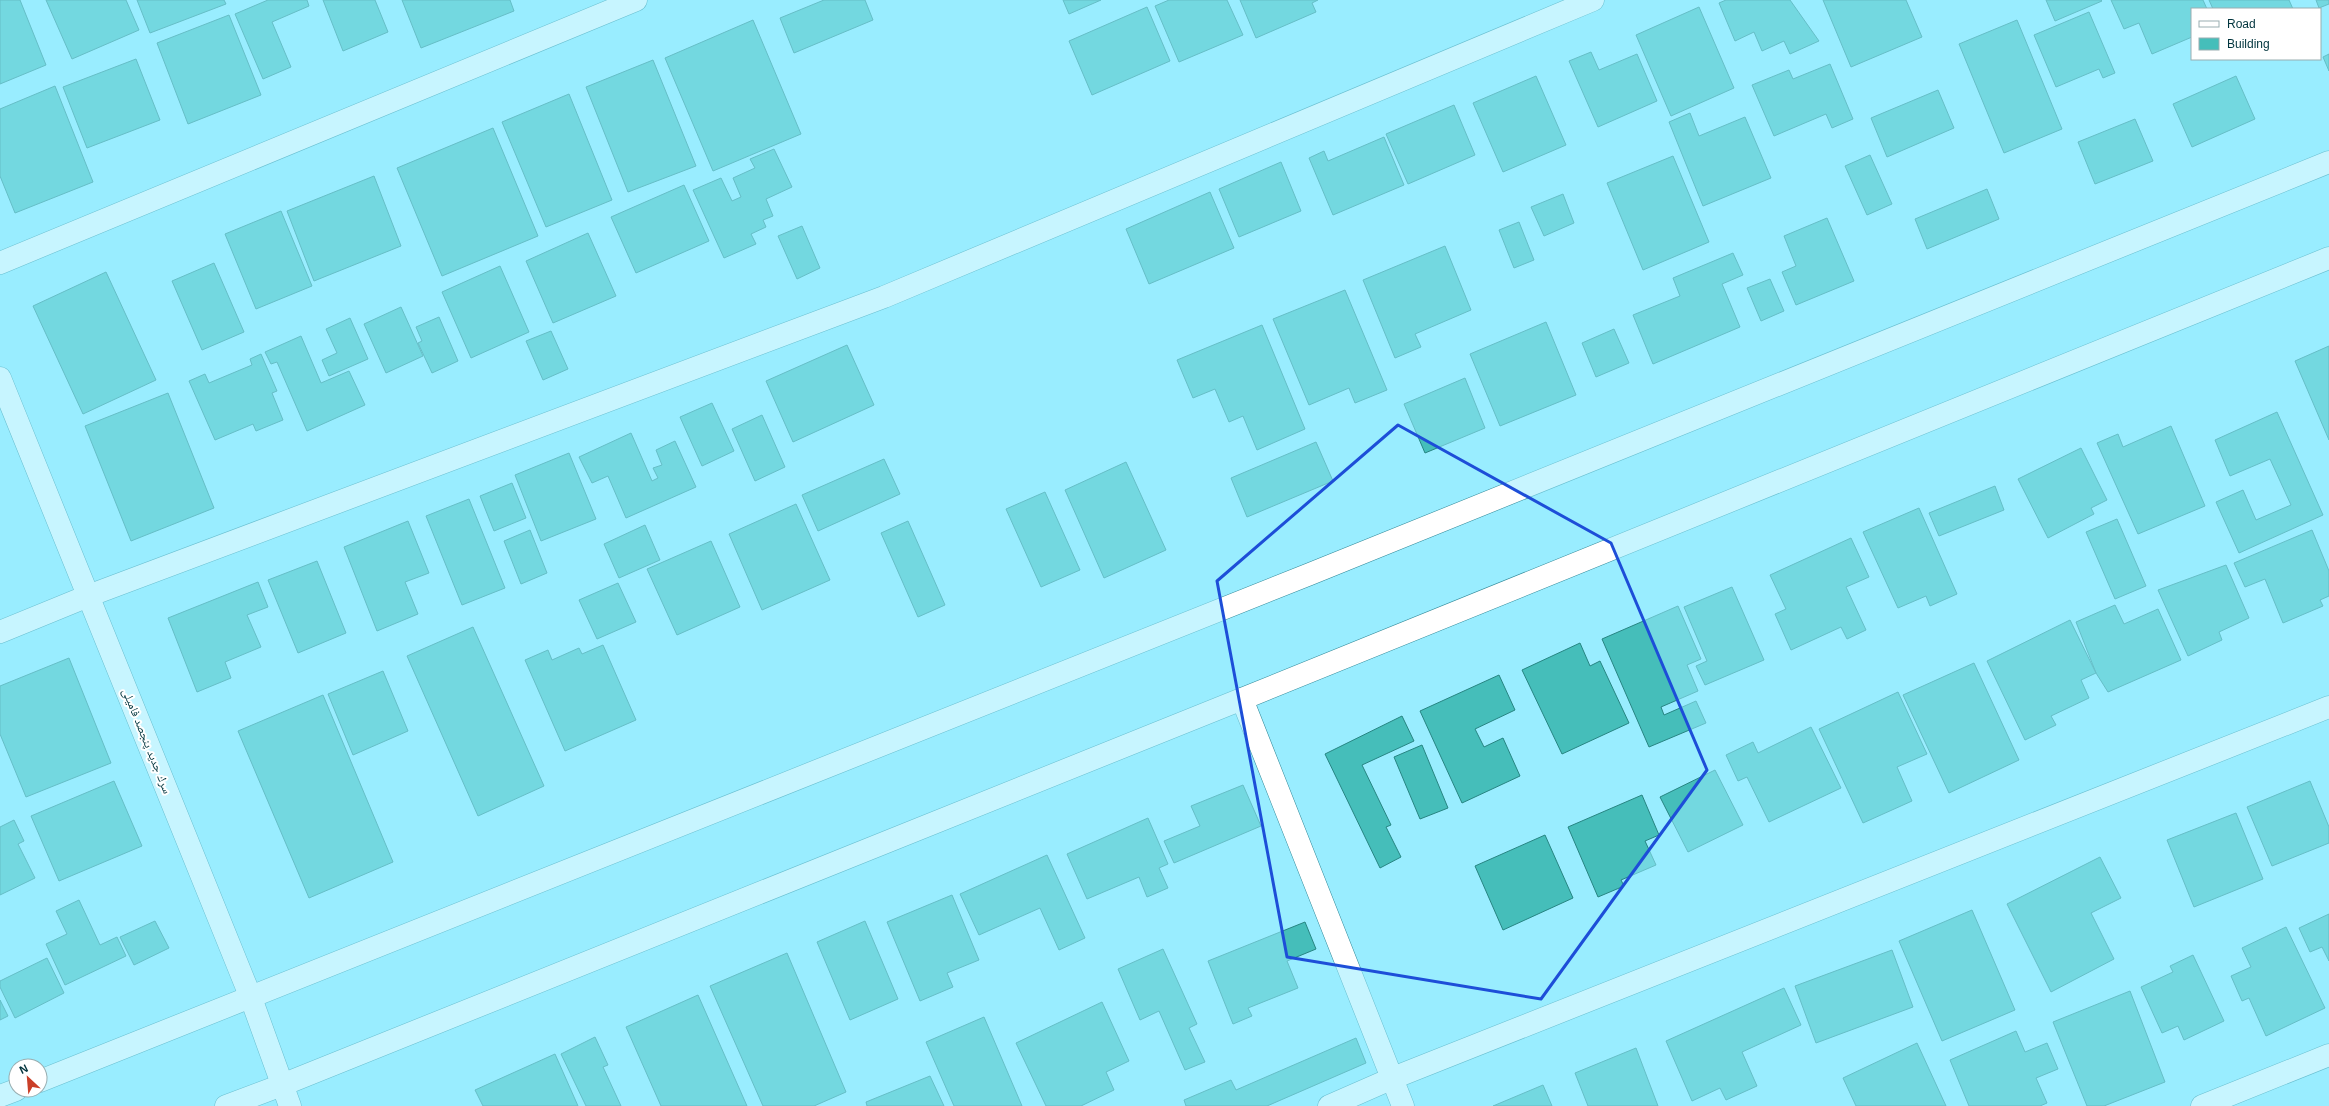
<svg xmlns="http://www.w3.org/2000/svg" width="2329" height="1106" viewBox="0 0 2329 1106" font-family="Arial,'Noto Naskh Arabic',sans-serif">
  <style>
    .building { fill: #45beba; stroke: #278582 }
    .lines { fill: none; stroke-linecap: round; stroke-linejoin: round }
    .street-casing { stroke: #308898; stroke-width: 23 }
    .secondary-casing { stroke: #308898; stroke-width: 23 }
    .street { stroke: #fff; stroke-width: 22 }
    .secondary { stroke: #fff; stroke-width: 22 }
    .marked { fill: none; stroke: #1d4ed8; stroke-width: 3; stroke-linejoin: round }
    .labels { text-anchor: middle; stroke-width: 4; stroke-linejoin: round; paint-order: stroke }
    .street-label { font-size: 12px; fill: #00343d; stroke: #fff }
  </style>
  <rect width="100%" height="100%" fill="#99edff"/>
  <g class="building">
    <path d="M0,0H20L46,65L0,84Z"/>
    <path d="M46,0H126L139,30L72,59Z"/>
    <path d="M137,0H224L226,4L150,33Z"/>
    <path d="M268,0H307L309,6L272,22L291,67L263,79L235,14Z"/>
    <path d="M323,0H375L388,32L343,51Z"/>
    <path d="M402,0H510L514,11L421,48Z"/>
    <path d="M824,0H865L873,20L794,53L780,18Z"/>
    <path d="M1063,0H1101L1069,14Z"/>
    <path d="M1169,0H1227L1243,35L1179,62L1155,6Z"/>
    <path d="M1240,0H1318L1312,3L1316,12L1256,38Z"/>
    <path d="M1726,0H1790L1819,41L1790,54L1784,41L1762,51L1754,32L1735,41L1719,3Z"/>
    <path d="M1823,0H1906L1922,37L1851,67Z"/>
    <path d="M2046,0H2101L2102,1L2055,21Z"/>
    <path d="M2111,0H2203L2207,9H2192V37L2152,54L2139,23L2124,29Z"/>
    <path d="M2209,0H2289L2293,9H2213Z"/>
    <path d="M2316,0H2329V4L2319,8Z"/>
    <path d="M1147,7L1170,61L1092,95L1069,41Z"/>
    <path d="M1699,7L1734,88L1671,116L1636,35Z"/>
    <path d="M2089,12L2115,73L2103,78L2099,69L2056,87L2034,35Z"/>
    <path d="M229,15L261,95L188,124L157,43Z"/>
    <path d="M753,20L801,134L713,171L665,58Z"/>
    <path d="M2017,20L2062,129L2004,153L1959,44Z"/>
    <path d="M1591,52L1599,70L1637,54L1657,101L1598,127L1569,61Z"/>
    <path d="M2329,54V71L2323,57Z"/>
    <path d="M136,59L160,120L87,148L63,87Z"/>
    <path d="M653,60L696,166L628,192L586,87Z"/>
    <path d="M1830,64L1853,119L1832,128L1826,114L1774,136L1752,85L1789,70L1793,79Z"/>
    <path d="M1536,76L1566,145L1503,172L1473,103Z"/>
    <path d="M2236,76L2255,119L2192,147L2173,104Z"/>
    <path d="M55,86L93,182L15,213L0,176V109Z"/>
    <path d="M1938,90L1954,128L1887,157L1871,118Z"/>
    <path d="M569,94L612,200L546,227L502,122Z"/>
    <path d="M1454,105L1475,155L1408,184L1386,134Z"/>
    <path d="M1690,113L1699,136L1745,117L1771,178L1703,206L1669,122Z"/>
    <path d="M2135,119L2153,161L2095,184L2078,142Z"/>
    <path d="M493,128L538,236L442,276L397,168Z"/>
    <path d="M1384,137L1404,185L1333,215L1309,158L1324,151L1328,161Z"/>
    <path d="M774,149L792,187L766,199L773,216L763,220L766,227L751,234L756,244L724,258L693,190L721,178L732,201L741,197L733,178L755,168L750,159Z"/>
    <path d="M1870,155L1892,204L1867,215L1845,166Z"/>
    <path d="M1673,156L1709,242L1643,270L1607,183Z"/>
    <path d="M1281,162L1301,211L1239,237L1219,189Z"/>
    <path d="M374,176L401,246L314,281L287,211Z"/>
    <path d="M684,185L709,241L636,273L611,217Z"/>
    <path d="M1987,189L1999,219L1927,249L1915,219Z"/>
    <path d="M1210,192L1234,248L1149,284L1126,229Z"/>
    <path d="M1563,194L1574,223L1544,236L1531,207Z"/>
    <path d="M281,211L312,286L256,309L225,234Z"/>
    <path d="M1827,218L1854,281L1796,305L1782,272L1796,266L1784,236Z"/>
    <path d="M1519,222L1534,260L1514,268L1499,230Z"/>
    <path d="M802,226L820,268L797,279L778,236Z"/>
    <path d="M588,233L616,296L553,323L526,261Z"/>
    <path d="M1445,246L1471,310L1415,334L1421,347L1395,358L1363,280Z"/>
    <path d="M1733,253L1743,275L1722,284L1740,327L1653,364L1633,315L1680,296L1673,278Z"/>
    <path d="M214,263L244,332L202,350L172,281Z"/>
    <path d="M500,266L529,332L471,358L442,292Z"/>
    <path d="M106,272L156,380L83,414L33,306Z"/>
    <path d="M1770,279L1784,311L1761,321L1747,288Z"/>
    <path d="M1345,290L1387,390L1355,403L1349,388L1309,405L1273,319Z"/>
    <path d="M401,307L423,356L386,373L364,324Z"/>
    <path d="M439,317L458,361L432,373L418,343L422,341L416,327Z"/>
    <path d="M350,318L368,359L329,376L322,360L337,353L326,329Z"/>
    <path d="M1546,322L1576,395L1500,426L1470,354Z"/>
    <path d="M1262,325L1305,429L1257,450L1243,416L1229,422L1215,389L1193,398L1177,360Z"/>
    <path d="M1614,329L1629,363L1596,377L1582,343Z"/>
    <path d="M551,331L568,369L543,380L526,341Z"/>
    <path d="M301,336L321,383L349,371L365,405L307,431L277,362L271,364L265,352Z"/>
    <path d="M847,345L874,405L793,442L766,381Z"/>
    <path d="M2329,346V440L2295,361Z"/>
    <path d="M261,354L277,391L272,393L283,420L256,431L253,424L215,440L189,381L205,374L209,383L252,365L250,359Z"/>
    <path d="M1465,378L1485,428L1425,453L1404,404Z"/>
    <path d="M168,393L214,508L131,541L85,426Z"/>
    <path d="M712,403L734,451L702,466L680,417Z"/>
    <path d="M2277,412L2323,515L2239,553L2216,502L2243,490L2256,520L2291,505L2270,459L2230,476L2215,440Z"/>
    <path d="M762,415L785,467L755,481L732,429Z"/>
    <path d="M2171,426L2205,506L2138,534L2097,443L2118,434L2123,447Z"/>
    <path d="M631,433L652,481L658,478L653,468L662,465L656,450L675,441L696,487L626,518L608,476L592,483L579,457Z"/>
    <path d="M1316,442L1333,481L1247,517L1231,478Z"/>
    <path d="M2081,448L2107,500L2091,508L2094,514L2048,538L2018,479Z"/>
    <path d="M569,453L596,519L541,541L515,475Z"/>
    <path d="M884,459L900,494L818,531L802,495Z"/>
    <path d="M1126,462L1166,550L1104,578L1065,490Z"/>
    <path d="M512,483L526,518L494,531L480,496Z"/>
    <path d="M1995,486L2004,510L1939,536L1929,513Z"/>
    <path d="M1045,492L1080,570L1041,587L1006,509Z"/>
    <path d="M469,499L505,588L462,605L426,516Z"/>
    <path d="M796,504L830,580L762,610L729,534Z"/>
    <path d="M1919,508L1957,594L1930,606L1926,596L1898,608L1863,532Z"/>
    <path d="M2117,519L2146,586L2115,599L2086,532Z"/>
    <path d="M408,521L429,573L405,582L418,614L377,631L344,547Z"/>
    <path d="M908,521L945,605L918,617L881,533Z"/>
    <path d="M645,525L660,560L619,578L604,544Z"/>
    <path d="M530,530L547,573L521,584L504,541Z"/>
    <path d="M2312,530L2329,571V596L2320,600L2323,606L2283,623L2265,579L2245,587L2234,563Z"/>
    <path d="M1851,538L1869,577L1846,587L1866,630L1847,639L1841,627L1791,650L1775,614L1786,609L1770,575Z"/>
    <path d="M711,541L740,607L677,635L647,569Z"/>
    <path d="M317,561L346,633L298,653L268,580Z"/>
    <path d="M2226,565L2249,618L2219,632L2222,640L2188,656L2158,590Z"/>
    <path d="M258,582L268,607L247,615L261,647L225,662L231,678L197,692L168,618Z"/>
    <path d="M618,583L636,622L597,639L579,600Z"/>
    <path d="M1732,587L1764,660L1705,685L1696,666L1707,661L1684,607Z"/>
    <path d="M2115,605L2124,624L2158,609L2181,660L2108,692L2096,673L2076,622Z"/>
    <path d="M1678,606L1701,659L1687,665L1698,691L1661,707L1664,715L1696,701L1706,723L1649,747L1602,639Z"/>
    <path d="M2070,620L2096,673L2081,680L2089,698L2051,716L2056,725L2025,740L1987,661Z"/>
    <path d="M473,627L544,786L478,816L407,656Z"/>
    <path d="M1580,643L1590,666L1600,661L1629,723L1562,754L1522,670Z"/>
    <path d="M603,645L636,720L565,751L525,660L548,650L552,660L579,648L582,654Z"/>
    <path d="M69,658L111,763L26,797L0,734V686Z"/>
    <path d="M1974,663L2019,760L1949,793L1903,695Z"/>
    <path d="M383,671L408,731L353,755L328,694Z"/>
    <path d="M1499,675L1515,710L1475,729L1484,747L1503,738L1520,776L1462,803L1420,711Z"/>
    <path d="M1898,692L1927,754L1897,767L1912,801L1863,823L1819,729Z"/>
    <path d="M323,695L393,862L309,898L238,731Z"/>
    <path d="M1402,716L1414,741L1362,765L1391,825L1386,827L1401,857L1380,868L1325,754Z"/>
    <path d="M1811,727L1841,788L1769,822L1747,777L1738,781L1726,755L1753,742L1758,753Z"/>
    <path d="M1422,745L1448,808L1420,819L1394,757Z"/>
    <path d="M1715,770L1743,825L1688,852L1660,797Z"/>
    <path d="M114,781L142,846L59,881L31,816Z"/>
    <path d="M2310,781L2329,827V843L2272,866L2247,807Z"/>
    <path d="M1243,785L1261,826L1174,863L1164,841L1200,826L1191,806Z"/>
    <path d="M1642,795L1659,835L1645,841L1656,865L1621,880L1624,886L1598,897L1568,827Z"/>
    <path d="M2236,813L2263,879L2194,907L2167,840Z"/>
    <path d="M1148,818L1168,864L1159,868L1168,888L1147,897L1139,877L1087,899L1067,854Z"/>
    <path d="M14,820L24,841L18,844L35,878L0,895V827Z"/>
    <path d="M1545,835L1573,898L1503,930L1475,866Z"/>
    <path d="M1047,855L1085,938L1059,950L1040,908L979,935L960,894Z"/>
    <path d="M2100,857L2121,898L2091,913L2114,959L2051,992L2007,904Z"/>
    <path d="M952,895L979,960L947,973L953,987L920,1001L887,922Z"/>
    <path d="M79,900L100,945L117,937L126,956L65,985L46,944L67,934L56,911Z"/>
    <path d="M1972,910L2015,1010L1942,1041L1899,941Z"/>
    <path d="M2329,914V961L2322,947L2310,952L2299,928Z"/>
    <path d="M155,921L169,948L134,965L120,937Z"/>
    <path d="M865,921L898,999L850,1020L817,942Z"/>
    <path d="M1305,922L1316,949L1287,961L1298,988L1248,1008L1252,1016L1233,1024L1208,961Z"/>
    <path d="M2286,927L2325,1008L2266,1036L2249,998L2242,1001L2231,976L2251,967L2242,948Z"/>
    <path d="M1163,949L1197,1024L1189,1028L1205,1062L1185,1070L1159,1011L1140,1020L1118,969Z"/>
    <path d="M1892,950L1913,1007L1816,1043L1795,986Z"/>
    <path d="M787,953L846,1092L814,1106H763L710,986Z"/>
    <path d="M2193,955L2224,1021L2184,1040L2178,1026L2162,1033L2141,987L2173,972L2170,966Z"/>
    <path d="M47,958L64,993L15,1018L0,987V981Z"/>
    <path d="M1784,988L1801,1025L1742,1052L1757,1086L1726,1100L1720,1088L1692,1101L1666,1041Z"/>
    <path d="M2130,991L2165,1082L2104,1106H2087L2053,1022Z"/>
    <path d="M698,995L747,1106H661L626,1027Z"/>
    <path d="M0,1000L8,1016L0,1020Z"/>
    <path d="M1102,1002L1129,1061L1106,1072L1114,1090L1081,1106H1046L1016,1043Z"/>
    <path d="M984,1017L1022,1106H954L926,1042Z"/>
    <path d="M2016,1031L2025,1052L2047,1043L2058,1069L2036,1078L2047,1103L2040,1106H1969L1950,1060Z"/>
    <path d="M595,1037L608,1065L603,1067L621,1106H586L561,1054Z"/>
    <path d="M1356,1038L1366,1063L1267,1106H1186L1184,1100L1231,1080L1236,1090Z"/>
    <path d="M1917,1043L1946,1106H1856L1843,1078Z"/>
    <path d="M1636,1048L1658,1106H1588L1575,1073Z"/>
    <path d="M555,1054L578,1106H483L475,1090Z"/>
    <path d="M930,1076L944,1106H867L866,1102Z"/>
    <path d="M1543,1085L1552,1106H1493Z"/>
  </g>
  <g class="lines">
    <defs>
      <g id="street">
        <path d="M0,263L636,0"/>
        <path d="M0,378L251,998L290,1106"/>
        <path d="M0,632L88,596L884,297L1593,0"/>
        <path d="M1242,699L1403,1106"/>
        <path d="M1329,1106L1393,1078L2329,707"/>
        <path d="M2202,1106L2329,1055"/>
      </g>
      <g id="secondary">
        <path d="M40,1081L1310,574L2329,162"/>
        <path d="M0,1096L16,1090"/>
        <path d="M226,1106L282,1085L1242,699L2329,258"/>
      </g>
    </defs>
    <use href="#street" class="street-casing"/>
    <use href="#secondary" class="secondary-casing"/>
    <use href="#street" class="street"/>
    <use href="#secondary" class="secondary"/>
  </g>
  <path d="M0 0H2329V1106H0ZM1398,425L1611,543L1707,770L1541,999L1287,957L1217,581Z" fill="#99edff" fill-opacity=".55" fill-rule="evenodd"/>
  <path class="marked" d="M1398,425L1611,543L1707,770L1541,999L1287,957L1217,581Z"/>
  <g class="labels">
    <g class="street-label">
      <text transform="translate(147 741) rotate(68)" y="4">سرك جدید پنجصد فامیلی</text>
    </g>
  </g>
  <rect x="2191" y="8" width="130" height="52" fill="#ffffff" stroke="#99aeb1"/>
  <rect x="2199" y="21" width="20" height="6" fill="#ffffff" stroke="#99aeb1"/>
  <text x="2227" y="28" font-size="12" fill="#00343d">Road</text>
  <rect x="2199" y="38" width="20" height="12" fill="#45beba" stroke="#99aeb1"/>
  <text x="2227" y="48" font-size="12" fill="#00343d">Building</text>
  <g transform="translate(28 1078) rotate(334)"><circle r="19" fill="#ffffff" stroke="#99aeb1"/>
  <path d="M0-3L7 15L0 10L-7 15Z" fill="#ca3f28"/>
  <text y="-6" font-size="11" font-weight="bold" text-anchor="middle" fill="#00343d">N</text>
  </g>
</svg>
